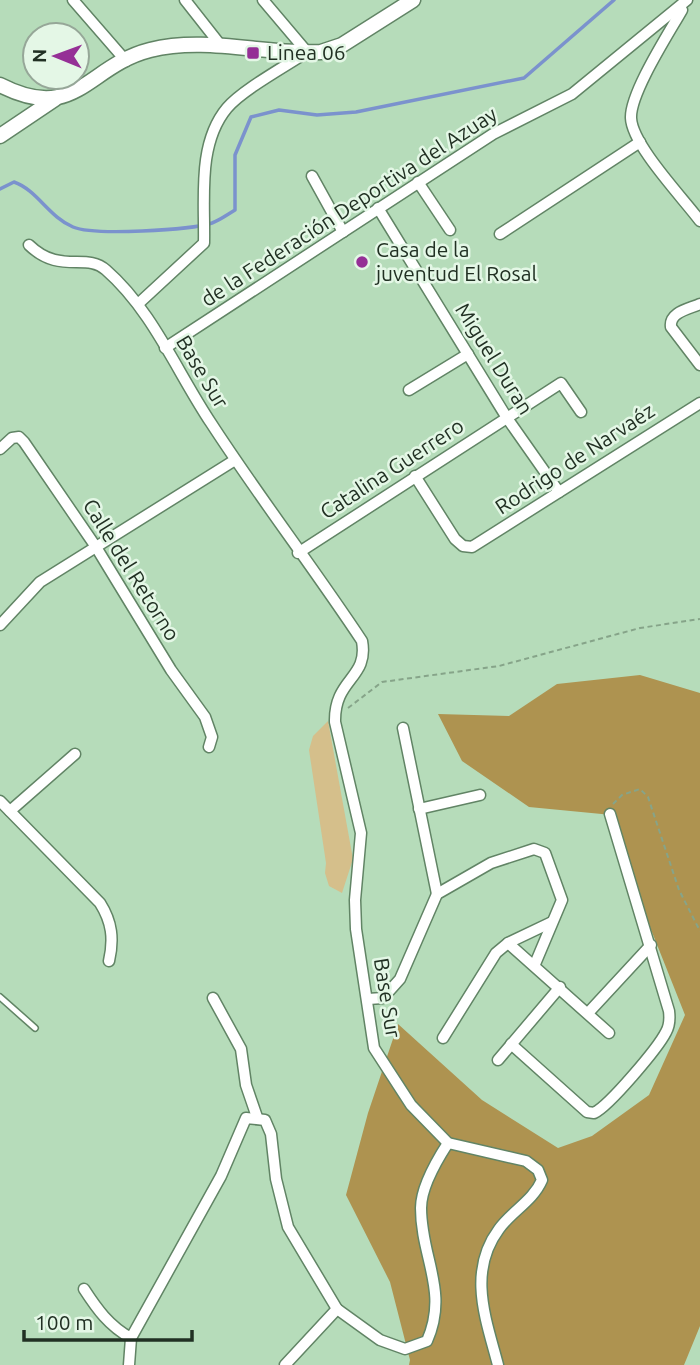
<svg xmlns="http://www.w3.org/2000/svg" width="700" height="1365" viewBox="0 0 700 1365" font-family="Ubuntu,sans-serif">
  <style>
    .green { fill: #d5bf8b }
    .forest { fill: #ae9350 }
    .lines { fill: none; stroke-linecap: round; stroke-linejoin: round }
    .stream { stroke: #7b92cd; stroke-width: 3.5 }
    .service-casing { stroke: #618465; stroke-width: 8 }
    .minor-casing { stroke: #618465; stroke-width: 13 }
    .tertiary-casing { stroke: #618465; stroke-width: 17 }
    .path { stroke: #86a489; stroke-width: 2; stroke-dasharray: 5 3.5; stroke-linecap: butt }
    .service { stroke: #fff; stroke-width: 5 }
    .minor { stroke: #fff; stroke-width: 10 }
    .tertiary { stroke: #fff; stroke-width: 14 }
    .poi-dot { fill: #953096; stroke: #e4f7e6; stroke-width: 2.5 }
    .labels { text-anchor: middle; stroke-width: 5; stroke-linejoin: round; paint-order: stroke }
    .poi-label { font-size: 21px; fill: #213023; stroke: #e4f7e6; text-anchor: start }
    .street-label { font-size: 21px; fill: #213023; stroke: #e4f7e6 }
  </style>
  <rect width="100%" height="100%" fill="#b6dcba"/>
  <path class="green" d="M328,721L353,859L342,893L329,886L325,873L326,863L309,750L313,736Z"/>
  <path class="forest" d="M640,675L700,693V1326L684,1365H409L410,1360L390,1282L346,1195L368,1113L398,1024L482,1100L558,1148L592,1136L649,1095L685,1015L648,922L612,815L529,807L462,761L438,714L509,716L557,684Z"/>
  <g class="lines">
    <path class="stream" d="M0,189L14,182C37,190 49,217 73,227C94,236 190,230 212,223C220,220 228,214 235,210V155L251,117L279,110L317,115L356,112L524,78L614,0"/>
    <defs>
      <path id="service" d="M0,997L35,1028"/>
      <g id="minor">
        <path d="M73,0L126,61"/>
        <path d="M185,0L222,47"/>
        <path d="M682,10C669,33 630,93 631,118C632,145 683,198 700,221"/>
        <path d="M312,176L343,232"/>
        <path d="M418,182L450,230"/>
        <path d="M378,208L507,418L559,492"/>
        <path d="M500,234L640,142"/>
        <path d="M29,245C60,275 86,252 106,270C152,310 177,372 211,423C259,497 313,567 362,641C369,679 334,678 335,722L361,833L355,900L356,929L374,1048L411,1105L448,1143L526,1161L538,1170L542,1180C533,1201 512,1211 499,1229C467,1272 486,1319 498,1365"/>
        <path d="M138,304L204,243C205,199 197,144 227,108C242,90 286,66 307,52L263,0"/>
        <path d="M700,304C689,309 669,312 671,327L700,365"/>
        <path d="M165,348L493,134L572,94L687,0"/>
        <path d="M409,390L468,354"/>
        <path d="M0,449L12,438L19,437L24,442L96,547L171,670L205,717L212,737L209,747"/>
        <path d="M415,476L455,539L463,546L472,547L700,403"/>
        <path d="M298,553L561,383L581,412"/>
        <path d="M0,625L40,582L235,460"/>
        <path d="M403,728L437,894"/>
        <path d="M0,801L100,903C112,922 114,939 109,961"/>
        <path d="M419,809L480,795"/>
        <path d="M10,811L75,754"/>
        <path d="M508,943L609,1033"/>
        <path d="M213,998L241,1049L246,1085L257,1117"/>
        <path d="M368,999L383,998L400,979L437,894L491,863L534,849L545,853L562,900L535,964"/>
        <path d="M589,1012L651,945"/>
        <path d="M443,1038L496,953L508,943L552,922"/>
        <path d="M511,1044L587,1112L594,1113C609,1106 658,1048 666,1032C670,1025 670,1019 669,1011L610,814"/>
        <path d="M498,1060L560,987"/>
        <path d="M84,1289C97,1309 109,1326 131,1338"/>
        <path d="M129,1365L131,1338L221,1176L246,1118L265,1120L271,1134L276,1179L288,1227L337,1309L380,1340L405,1349L427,1341C449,1291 421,1258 421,1208C421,1187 437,1160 448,1143"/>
        <path d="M285,1365L337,1309"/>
      </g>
      <g id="tertiary">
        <path d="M0,85C76,124 87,66 150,50C206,36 264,55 321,52L342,45L413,0"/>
        <path d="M0,136L55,99"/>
      </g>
    </defs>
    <use href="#service" class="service-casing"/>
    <use href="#minor" class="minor-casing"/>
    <use href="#tertiary" class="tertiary-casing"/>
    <g class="path">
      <path d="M348,708L382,682L499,666L640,628L700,619"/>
      <path d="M613,804L622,795L640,789L648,797L679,890L700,931"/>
    </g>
    <use href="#service" class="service"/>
    <use href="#minor" class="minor"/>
    <use href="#tertiary" class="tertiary"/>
  </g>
  <g class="poi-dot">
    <rect x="246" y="46" width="14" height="14" rx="3.5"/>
    <circle cx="362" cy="262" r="7"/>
  </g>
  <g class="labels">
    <g class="poi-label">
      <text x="267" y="60">Linea 06</text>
      <text x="376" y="257">Casa de la<tspan x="376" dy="24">juventud El Rosal</tspan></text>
    </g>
    <g class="street-label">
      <text transform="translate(349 207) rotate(-33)" y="7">de la Federación Deportiva del Azuay</text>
      <text transform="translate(494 359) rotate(58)" y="7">Miguel Duran</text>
      <text transform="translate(202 372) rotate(59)" y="7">Base Sur</text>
      <text transform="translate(575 459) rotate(-33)" y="7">Rodrigo de Narvaéz</text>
      <text transform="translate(392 469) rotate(-33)" y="7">Catalina Guerrero</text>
      <text transform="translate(131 570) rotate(58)" y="7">Calle del Retorno</text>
      <text transform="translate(387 998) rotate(81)" y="7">Base Sur</text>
    </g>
  </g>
  <g transform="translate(56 56) rotate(271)"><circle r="33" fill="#e4f7e6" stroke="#96a798" stroke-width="2"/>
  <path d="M0-5L12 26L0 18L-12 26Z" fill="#953096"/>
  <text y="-10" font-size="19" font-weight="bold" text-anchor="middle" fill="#213023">N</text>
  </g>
  <path d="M24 1330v10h168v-10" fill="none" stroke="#213023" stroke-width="3.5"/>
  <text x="35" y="1330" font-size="21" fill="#213023" stroke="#e4f7e6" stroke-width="5" paint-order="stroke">100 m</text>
</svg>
